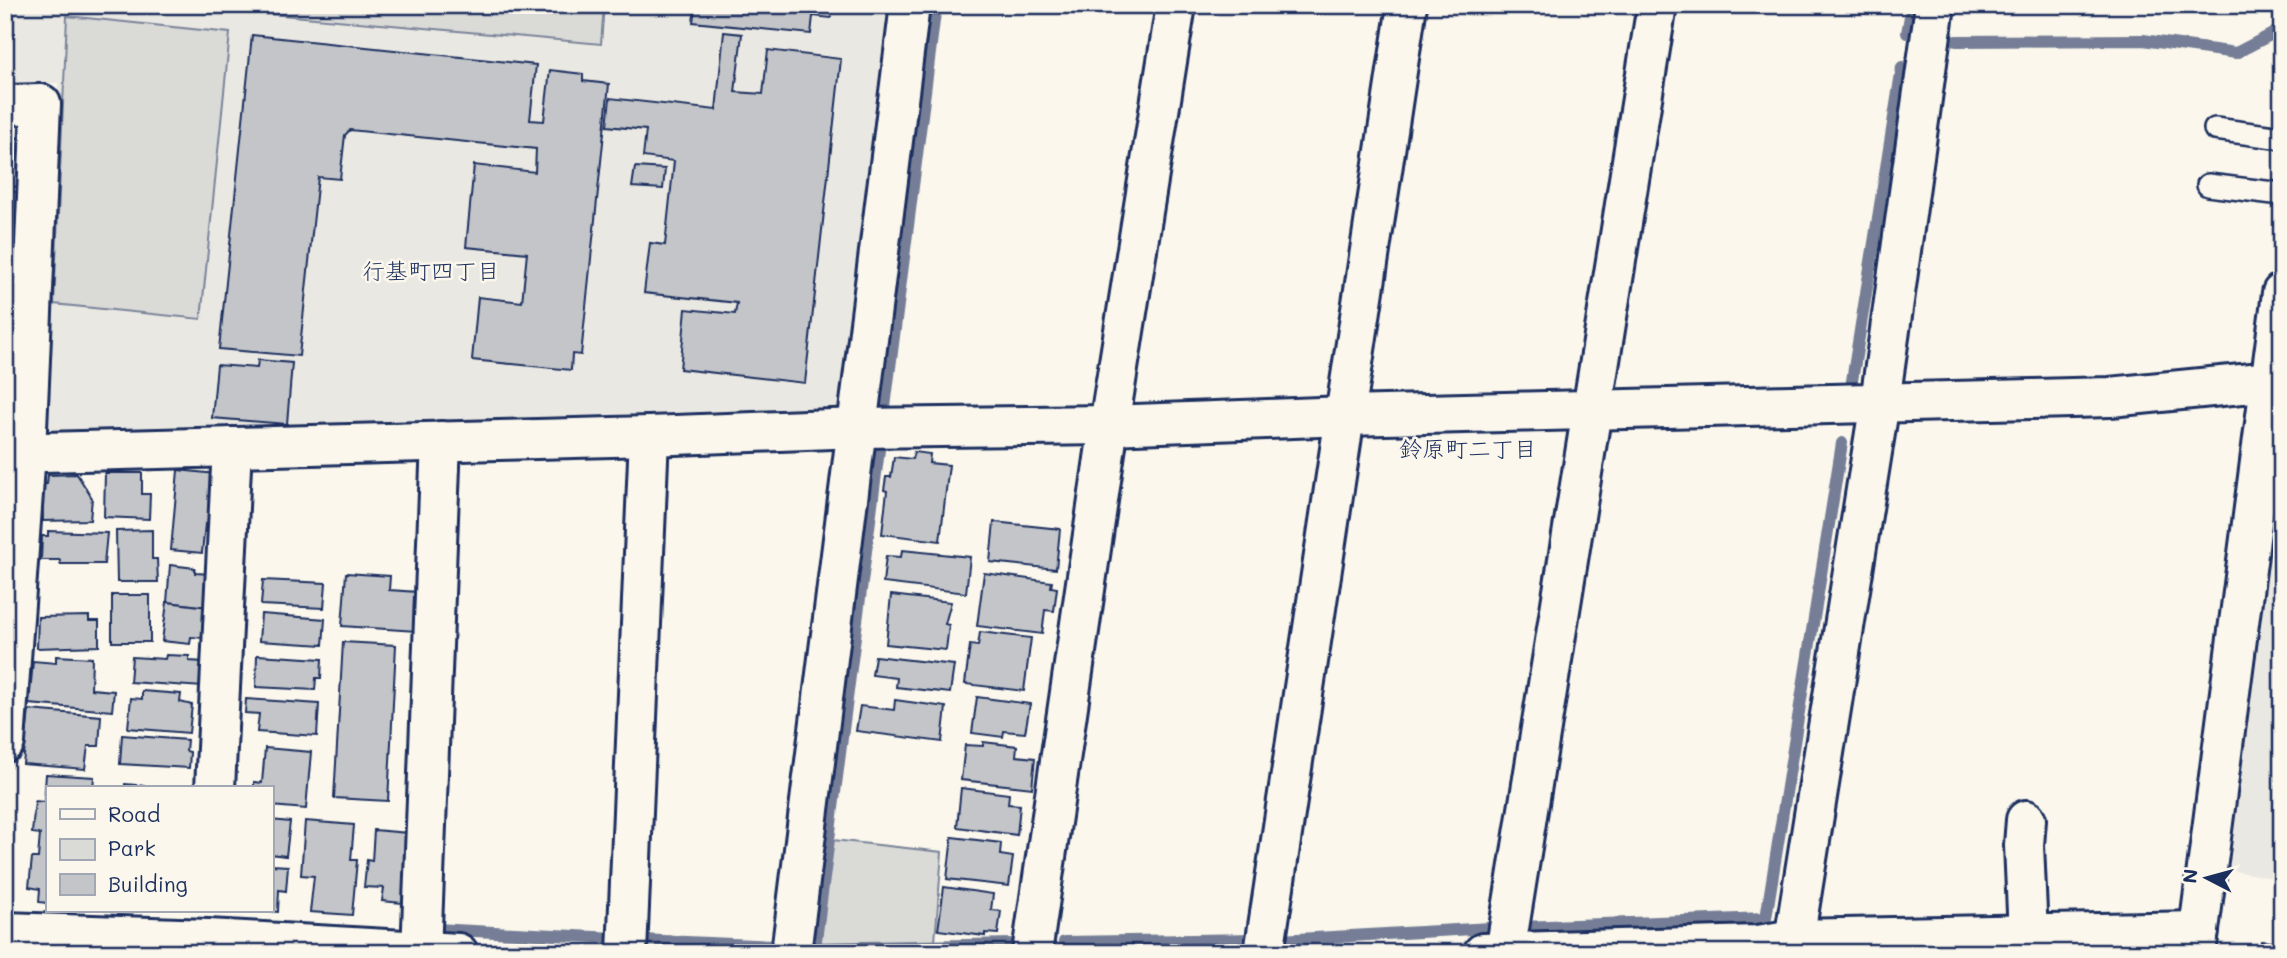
<svg xmlns="http://www.w3.org/2000/svg" width="2287" height="958" viewBox="0 0 2287 958" font-family="Mali,'Klee One',sans-serif">
  <style>
    .built { fill: #eae8e2 }
    .green { fill: #dadad7; stroke: #7a849a; stroke-width: 2 }
    .lines { fill: none; stroke-linecap: round; stroke-linejoin: round }
    .stream { stroke: #747e96; stroke-width: 12 }
    .building { fill: #c3c5c9; stroke: #1b2f5e; stroke-width: 2 }
    .lane-casing { stroke: #1b2f5e; stroke-width: 26 }
    .street-casing { stroke: #1b2f5e; stroke-width: 44 }
    .lane { stroke: #fbf7ec; stroke-width: 21 }
    .street { stroke: #fbf7ec; stroke-width: 38 }
    .labels { text-anchor: middle; stroke-width: 5; stroke-linejoin: round; paint-order: stroke }
    .neighbourhood-label { font-size: 23px; fill: #1b2f5e; stroke: #fbf7ec }
  </style>
  <rect width="100%" height="100%" fill="#fbf7ec"/>
  <filter id="ink" filterUnits="userSpaceOnUse"><feTurbulence type="fractalNoise" baseFrequency=".0143" numOctaves="2"/><feDisplacementMap in="SourceGraphic" scale="14" xChannelSelector="R" yChannelSelector="G"/><feConvolveMatrix kernelMatrix="1 2 1 2 8 2 1 2 1" color-interpolation-filters="sRGB"/></filter>
  <g filter="url(#ink)">
    <g class="built">
      <path d="M5,5H895L843,408L41,434L58,83L5,85Z"/>
      <path d="M2282,407V880L2230,870Z"/>
    </g>
    <g class="green">
      <path d="M172,5H604L601,44Z"/>
      <path d="M67,16L230,33L201,319L54,304Z"/>
      <path d="M833,840L942,852L935,942L822,947L819,942Z"/>
    </g>
    <g class="lines">
      <g class="stream">
        <path d="M1907,33L1912,5"/>
        <path d="M1956,41L2143,40L2236,53L2282,29"/>
        <path d="M1851,387L1902,67"/>
        <path d="M885,407L936,5"/>
        <path d="M879,450L815,948L1014,944"/>
        <path d="M1521,927L1766,918L1842,443"/>
        <path d="M435,929L615,938"/>
        <path d="M641,940L775,946"/>
        <path d="M1280,940L1491,928"/>
        <path d="M1064,942L1257,939"/>
      </g>
    </g>
    <g class="building">
      <path d="M671,5H832L831,18L813,16L811,34L693,22L695,8Z"/>
      <path d="M724,32L742,34L735,92L763,94L768,50L841,59L805,383L680,369L686,309L735,314L737,303L644,293L650,243L665,245L674,161L643,157L646,130L607,126L610,98L716,110Z"/>
      <path d="M252,35L536,65L530,120L544,121L550,70L583,74V81L609,84L581,355L572,354L571,370L472,360L478,297L522,302L527,253L466,247L474,165L535,172L536,149L350,130L345,135L340,179L318,177L299,356L219,349Z"/>
      <path d="M5,129H7L6,137L23,138L19,187L5,186Z"/>
      <path d="M635,167L665,169L663,189L632,187Z"/>
      <path d="M5,191L17,192L14,226L5,225Z"/>
      <path d="M5,268L13,269L11,305H5Z"/>
      <path d="M5,317H12L11,339H5Z"/>
      <path d="M258,360L292,363L287,424L212,418L217,365L257,368Z"/>
      <rect x="5" y="396" width="7" height="33"/>
      <path d="M914,452L930,454L929,463L949,465L940,541L882,534L887,491L884,490L886,477H891L894,457L912,459Z"/>
      <path d="M178,470L216,474L212,525L205,524L202,553L171,550Z"/>
      <path d="M105,473H142V494H150L149,519L104,517Z"/>
      <path d="M77,474L92,498L90,520L43,521L42,484H47L48,475Z"/>
      <path d="M994,522L1060,529L1056,569L990,562Z"/>
      <path d="M152,530V559H157L158,582H117L116,531Z"/>
      <path d="M48,531L107,533L104,564H60V560H41L42,536H48Z"/>
      <path d="M902,550L970,557L966,593L883,583L886,556L901,557Z"/>
      <path d="M170,565L195,568V573L212,574L208,607L167,602Z"/>
      <path d="M346,573L390,576L389,590L418,592L416,631L342,626Z"/>
      <path d="M984,573L1052,582L1051,587L1057,588L1054,611L1045,610L1042,634L977,626Z"/>
      <path d="M263,580L326,583L324,608L261,605Z"/>
      <rect x="112" y="595" width="38" height="47"/>
      <path d="M891,595L951,602L945,624L949,625L946,650L886,644Z"/>
      <path d="M167,602L208,607L204,638L191,637L190,644L162,641Z"/>
      <path d="M261,614L325,619L323,645L259,641Z"/>
      <path d="M89,616V621H99V646L37,648L38,617Z"/>
      <path d="M980,632L1031,638L1024,691L965,684L970,645L978,646Z"/>
      <path d="M343,642L396,645L388,801L334,798Z"/>
      <path d="M166,655L189,656V661L204,662L203,687L130,682L132,657L165,659Z"/>
      <path d="M257,655L322,659L321,678H316L315,690L256,687Z"/>
      <path d="M56,656L92,658L91,689L114,691L112,711L29,704L33,661L56,663Z"/>
      <path d="M875,656L954,665L950,693L896,687L897,678L872,675Z"/>
      <path d="M142,691L181,694L180,702L192,705L189,733L128,728L131,698L142,699Z"/>
      <path d="M977,697L1030,704L1025,733L1004,731L1003,737L972,733Z"/>
      <path d="M246,699L319,704L317,736L257,732L259,714L245,713Z"/>
      <path d="M895,700L946,707L942,742L856,731L860,706L894,710Z"/>
      <path d="M29,710L101,716L99,746H88L85,769L23,764Z"/>
      <path d="M122,735L187,740L186,751L190,752L189,768L120,764Z"/>
      <path d="M983,742L1017,746L1016,756L1035,758L1032,788L961,780L965,745L983,746Z"/>
      <path d="M265,748L311,752L306,809L271,806V788H254V782L262,783Z"/>
      <path d="M46,774L94,777L93,788H47V903L39,902L40,889L29,887L32,858H38L40,834L32,833L35,801L44,802Z"/>
      <path d="M125,784L168,788H125Z"/>
      <path d="M961,788L1009,794L1008,804L1020,805L1017,835L957,827Z"/>
      <path d="M271,820L290,822L286,856L271,854Z"/>
      <path d="M305,821L354,825L351,860H357L352,915L310,912L314,876L301,875Z"/>
      <path d="M374,830L408,833L402,903L382,901L384,888L364,887L367,860L372,861Z"/>
      <path d="M952,837L1001,843L1000,855L1013,857L1009,886L947,879Z"/>
      <path d="M271,865L288,866L286,891L279,890L278,912L265,911H271Z"/>
      <path d="M944,887L993,894L991,910L1001,911L998,934L985,933V936L938,930Z"/>
      <path d="M2261,941L2282,943V953H2260Z"/>
    </g>
    <g class="lines">
      <defs>
        <g id="lane">
          <path d="M2215,129L2282,138"/>
          <path d="M2208,185L2282,194"/>
        </g>
        <g id="street">
          <path d="M5,105L41,104L26,452L5,742"/>
          <path d="M5,453L649,436L858,428L1109,425L1345,416L2110,397L2282,380"/>
          <path d="M215,788L232,447"/>
          <path d="M2026,820L2024,845L2028,935"/>
          <path d="M5,932L208,939L458,953"/>
          <path d="M421,953L441,441"/>
          <path d="M627,953L649,436"/>
          <path d="M791,953L910,5"/>
          <path d="M1032,953L1109,425L1176,5"/>
          <path d="M1264,953L1407,5"/>
          <path d="M1483,953L1758,945L1794,939L2199,931"/>
          <path d="M1505,953L1657,5"/>
          <path d="M1792,953L1880,402L1935,5"/>
          <path d="M2196,953L2282,293"/>
        </g>
      </defs>
      <use href="#lane" class="lane-casing"/>
      <use href="#street" class="street-casing"/>
      <use href="#lane" class="lane"/>
      <use href="#street" class="street"/>
    </g>
  </g>
  <g class="labels">
    <g class="neighbourhood-label">
      <text x="431" y="279">行基町四丁目</text>
      <text x="1468" y="457">鈴原町二丁目</text>
    </g>
  </g>
  <rect width="2287" height="958" fill="none" stroke="#fbf7ec" stroke-width="28"/>
  <rect x="14" y="14" width="2259" height="930" fill="none" stroke="#1b2f5e" stroke-width="2.5" filter="url(#ink)"/>
  <rect x="46" y="786" width="228" height="126" fill="#fbf7ec" stroke="#a1a7b3" stroke-width="2"/>
  <rect x="60" y="809" width="35" height="10" fill="#fbf7ec" stroke="#a1a7b3" stroke-width="2"/>
  <text x="108" y="822" font-size="21" fill="#1b2f5e">Road</text>
  <rect x="60" y="839" width="35" height="21" fill="#dadad7" stroke="#a1a7b3" stroke-width="2"/>
  <text x="108" y="856" font-size="21" fill="#1b2f5e">Park</text>
  <rect x="60" y="874" width="35" height="21" fill="#c3c5c9" stroke="#a1a7b3" stroke-width="2"/>
  <text x="108" y="892" font-size="21" fill="#1b2f5e">Building</text>
  <g transform="translate(2207 878) rotate(276)" stroke="#fbf7ec" stroke-width="5" paint-order="stroke">
  <path d="M0-5L12 26L0 18L-12 26Z" fill="#1b2f5e"/>
  <text y="-10" font-size="19" font-weight="bold" text-anchor="middle" fill="#1b2f5e">N</text>
  </g>
</svg>
